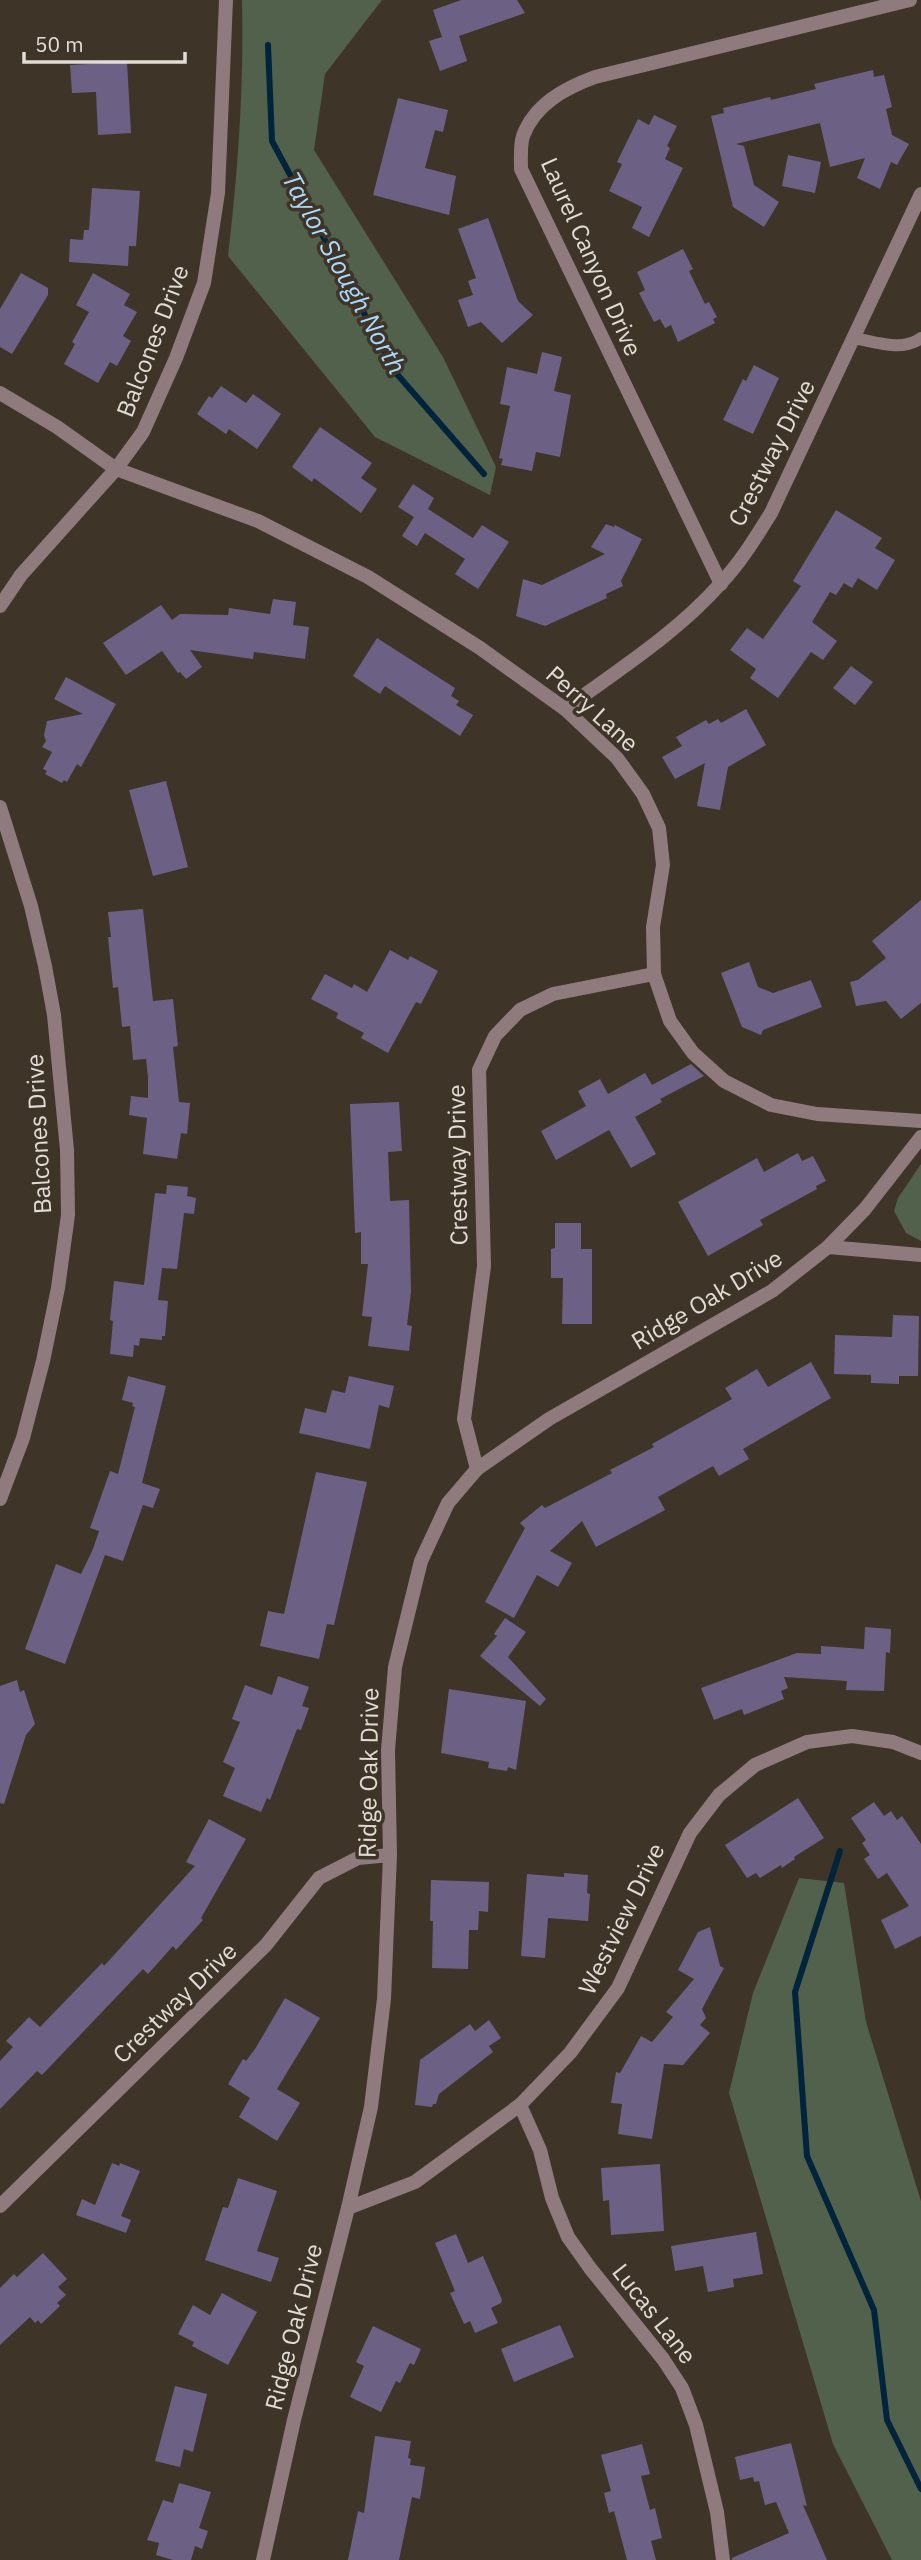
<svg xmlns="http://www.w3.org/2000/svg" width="921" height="2560" viewBox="0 0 921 2560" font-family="'IBM Plex Sans',sans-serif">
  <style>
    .green { fill: #52614b }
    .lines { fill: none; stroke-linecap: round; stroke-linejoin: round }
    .stream { stroke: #00243b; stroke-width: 6 }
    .building { fill: #6d6085 }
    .service { stroke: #8f7a7e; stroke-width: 12 }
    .minor { stroke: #8f7a7e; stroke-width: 14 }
    .tertiary { stroke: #8f7a7e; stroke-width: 14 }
    .labels { text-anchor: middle; stroke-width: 7; stroke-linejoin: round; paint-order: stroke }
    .street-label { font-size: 24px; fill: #e2dcd5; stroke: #3e3428 }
    .water-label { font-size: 26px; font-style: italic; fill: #aadafe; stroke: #3e3428 }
  </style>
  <rect width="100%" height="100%" fill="#3e3428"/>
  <g class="green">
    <path d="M242,0H382L325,74L314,150L443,357L496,467L490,495L375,437L228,256C238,171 244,86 242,0Z"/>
    <path d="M921,1164V1241L906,1233L894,1211L898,1198Z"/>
    <path d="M799,1878L844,1883L866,2022L921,2201V2560H892L833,2444L729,2093L753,1993Z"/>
  </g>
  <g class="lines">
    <g class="stream">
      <path d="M268,45L272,141L396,373L484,474"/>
      <path d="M840,1851L795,1992L807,2156L874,2310L887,2420L921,2489"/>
    </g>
  </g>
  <g class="building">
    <path d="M461,0H517L525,13L459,36L467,61L440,71L429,41L442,37L433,10Z"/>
    <path d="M127,62L131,133L98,135L96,92L72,93L70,65Z"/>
    <path d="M873,70L874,77L884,75L892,107L886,109L892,135L909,144L897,165L891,162L880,189L857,178L865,158L830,167L820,123L736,144L744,146L754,185L779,202L764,227L733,207L711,116L724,113L723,108L770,97L771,100L816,89L814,84Z"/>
    <path d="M398,98L448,110L443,132L435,130L425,168L456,176L449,215L373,195Z"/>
    <path d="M654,115L677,126L667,146L670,148L665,159L683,168L649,237L632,228L642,207L609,191L622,164L617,162L638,119L649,125Z"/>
    <path d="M788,155L821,162L815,193L782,186Z"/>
    <path d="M92,188L140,191L136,246H129L128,266L69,262L70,239L83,240L84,230H89Z"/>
    <path d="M488,218L518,301L533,315L502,343L481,322L468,327L458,300L473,295L468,281L476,278L458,229Z"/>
    <path d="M683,249L693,269L689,271L705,304L709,302L717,317L713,319L715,323L678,342L671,325L665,328L660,319L654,322L639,293L645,290L637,272Z"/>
    <path d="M21,273L48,288V295L12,354L0,347V309Z"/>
    <path d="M93,273L130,294L124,305L137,312L123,336L131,341L117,366L110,362L98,383L64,364L75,344L72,342L89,312L76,305Z"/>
    <path d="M542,352L562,357L554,391L571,395L560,457L536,452L532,471L501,465L503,459L499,458L510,406L500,404L507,367L537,374Z"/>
    <path d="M754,365L779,378L753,434L723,420L743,379L746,381Z"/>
    <path d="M221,386L246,403L253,394L281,414L257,449L229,429L226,434L197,414L209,396L212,398Z"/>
    <path d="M320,427L372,463L361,478L377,489L361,513L314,478L312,482L292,467Z"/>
    <path d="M413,484L434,498L428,509L473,538L482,525L509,542L478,589L455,574L465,559L425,533L417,546L402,536L414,517L398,507Z"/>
    <path d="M836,510L882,538L875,548L895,560L877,590L858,578L852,588L844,583L836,595L830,592L812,622L837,641L823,660L811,652L778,698L750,678L756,669L730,650L747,628L763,639L801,586L793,581Z"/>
    <path d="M606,524L614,527L615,525L642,539L621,581L623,586L606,594L607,598L545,626L516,616L523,579L542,585L605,554L591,547Z"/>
    <path d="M273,599L296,602L293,625L309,627L305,659L254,652L253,659L190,650L202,667L186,679L180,672L178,673L162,651L126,675L103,643L161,605L172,620L180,614L228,615L229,608L270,614Z"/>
    <path d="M377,638L455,688L451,696L459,701L456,705L473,715L460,736L385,686L380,694L353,676Z"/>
    <path d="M851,666L873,682L855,705L833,688Z"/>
    <path d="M66,677L116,704L81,767L77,764L67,782L64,780L62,783L45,774L47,771L43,769L52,752L42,747L46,741L44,735L47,721L83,714L54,699Z"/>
    <path d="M746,709L766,745L728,767L720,810L697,806L705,763L675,779L662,757L682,746L676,737L706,720L709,724L718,719L721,723Z"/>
    <path d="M166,781L188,867L153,876L129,790Z"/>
    <path d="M921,900V1003L901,1019L886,1001L856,1006L850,982L858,980L886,958L872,941Z"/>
    <path d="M143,909L153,1001L173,999L178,1046L173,1047L179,1102L190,1103L187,1134L181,1133L177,1159L143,1154L147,1118L129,1115L131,1096L148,1098V1077L146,1059L133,1060L130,1026L122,1027L118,987L113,988L108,937H111L108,912Z"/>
    <path d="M390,950L408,960L410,956L438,971L421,1004L416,1002L388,1053L361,1038L364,1033L336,1018L338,1013L311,999L325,974L352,988L354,984L367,992Z"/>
    <path d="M749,962L758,987L773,993L811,980L822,1007L763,1030L761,1035L742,1027L721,973Z"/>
    <path d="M691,1064L704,1076L660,1099L662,1102L635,1117L656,1154L631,1168L609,1130L556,1160L541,1131L586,1106L578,1091L600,1079L608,1094L645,1073L652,1085Z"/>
    <path d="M399,1102L402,1151L388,1152L390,1201L409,1200L411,1292L407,1325L412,1326L409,1351L368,1346L372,1317L362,1316L368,1264H361V1232L355,1233L350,1104Z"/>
    <path d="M798,1153L802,1161L813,1156L826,1181L816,1186L817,1189L760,1220L763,1225L708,1256L678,1202L757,1158L764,1172Z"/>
    <path d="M167,1185L188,1187L187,1196L196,1198L194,1214L184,1213L177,1269L162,1268L158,1300L168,1301L165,1336H162V1340L140,1338L139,1346L134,1345L133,1357L110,1354L113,1321L110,1320L114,1281L144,1285L155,1193L166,1194Z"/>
    <path d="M555,1223H581V1249H592V1324H562L563,1278H551V1249L555,1248Z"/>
    <path d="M893,1315L919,1316L918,1376H899V1384L871,1383V1375L834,1374L835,1335L892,1337Z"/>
    <path d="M811,1362L831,1398L743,1449L749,1459L719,1476L713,1466L658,1497L665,1510L596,1547L582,1521L550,1551L572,1563L558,1587L537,1575L514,1618L485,1602L525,1528L520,1523L542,1505L545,1508L612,1473L610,1470L654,1447L652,1444L732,1399L725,1388L757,1369L768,1387Z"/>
    <path d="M128,1376L166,1386L142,1483L160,1489L153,1508L143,1505L123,1561L105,1555L65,1664L25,1649L56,1564L81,1574L93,1549L99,1531L90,1528L110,1471L118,1474L135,1407L132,1406L133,1403L122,1400Z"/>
    <path d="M349,1376L394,1386L389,1408L379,1405L370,1449L299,1433L305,1408L326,1413L332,1390L345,1393Z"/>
    <path d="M316,1472L367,1482L334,1625L327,1624L319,1659L260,1646L268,1611L284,1614Z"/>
    <path d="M505,1618L526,1632L508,1657L546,1699L540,1706L480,1656L497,1636L494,1634Z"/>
    <path d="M865,1627L891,1629L890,1653L886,1652L884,1691L846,1690L847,1681L784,1677L788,1688L781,1691L784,1699L744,1715L742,1709L714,1720L701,1688L797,1653L821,1654V1646L864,1649Z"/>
    <path d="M278,1676L309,1687L302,1706L309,1708L301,1730L297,1729L270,1800L267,1798L261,1812L223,1796L235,1768L223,1762L240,1722L232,1719L245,1685L272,1695Z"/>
    <path d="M17,1680L20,1692L24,1690L35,1724L26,1735L4,1804L0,1803V1686Z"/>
    <path d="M449,1689L526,1701L516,1770L508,1767L507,1771L488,1768L489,1762L441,1753Z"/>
    <path d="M798,1798L824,1838L794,1857L795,1859L782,1868L781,1865L760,1878L756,1873L747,1878L725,1845Z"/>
    <path d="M874,1802L884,1816L891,1811L897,1820L902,1816L921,1844V1936L895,1949L881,1920L909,1906L887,1873L878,1879L864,1859L870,1855L862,1843L866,1840L851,1818Z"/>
    <path d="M209,1819L246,1839L201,1918L203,1920L176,1950L173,1946L148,1974L143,1969L42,2075L37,2071L0,2109V2061L13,2047L6,2041L29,2017L40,2027L102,1963L104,1966L195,1866L186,1862Z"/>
    <path d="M564,1873L588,1875L587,1893L590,1894L588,1921L548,1918L545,1958L521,1956L527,1874L564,1877Z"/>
    <path d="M431,1880L489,1882L488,1912L479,1911L478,1930H469L468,1969L432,1968L433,1921H430Z"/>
    <path d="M710,1927L720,1966L724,1968L702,2009L706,2018L700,2025L710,2033L683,2065L664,2064L652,2139L618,2134L622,2104L611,2103L616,2072L620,2073L641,2036L652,2042L673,2017L666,2012L694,1979L678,1970L698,1932Z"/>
    <path d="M285,1998L320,2018L277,2089L300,2103L277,2141L239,2117L250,2098L228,2084L243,2059L246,2061L255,2049Z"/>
    <path d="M489,2020L501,2038L489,2046L493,2052L439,2094L436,2104H433L432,2107L415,2105L420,2060L470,2024L475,2031Z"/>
    <path d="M112,2163L119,2166L120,2163L140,2171L121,2216L131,2220L126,2233L76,2215L82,2199L95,2205Z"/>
    <path d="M660,2164L664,2231L611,2235L609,2200L603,2201L601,2168Z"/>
    <path d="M238,2178L277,2191L257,2251L279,2258L271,2282L205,2260L223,2207L228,2208Z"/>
    <path d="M756,2232L763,2274L733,2279L734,2287L708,2292L703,2266L675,2271L671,2246Z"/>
    <path d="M456,2234L468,2263L483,2256L502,2300L501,2303L491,2308L498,2323L475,2333L470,2321L464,2324L450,2293L455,2291L435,2243Z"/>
    <path d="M43,2253L67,2279L58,2287L66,2295L57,2303L60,2306L41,2324L38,2320L35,2323L30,2317L0,2345V2288L14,2274L17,2277Z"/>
    <path d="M222,2293L257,2312L228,2365L192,2346L194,2342L178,2334L193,2305L210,2315Z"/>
    <path d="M560,2325L574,2357L514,2382L501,2349Z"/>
    <path d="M373,2326L421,2349L414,2365L410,2363L400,2383L396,2381L381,2412L350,2397L364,2366L356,2362Z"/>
    <path d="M175,2386L207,2394L193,2452L184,2449L180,2467L155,2461Z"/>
    <path d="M375,2436L411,2441L408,2458L411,2459L410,2465L425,2467L420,2499L412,2497L399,2560H348L358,2511L364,2513Z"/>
    <path d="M791,2443L807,2506L803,2505L827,2560H732V2558L789,2533L776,2502L765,2505L759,2481L754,2482L753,2477L740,2480L735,2457Z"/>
    <path d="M642,2444L650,2474L641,2476L650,2510L655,2508L662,2538L651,2541L656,2560H627L614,2511L609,2513L604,2493L611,2491L601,2455Z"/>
    <path d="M179,2483L211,2492L199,2528L208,2531L202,2549L195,2546L191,2560H173L156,2555L159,2543L147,2540L163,2500L173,2503Z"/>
  </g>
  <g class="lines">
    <path class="service" d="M854,338C875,342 902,352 921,338"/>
    <g class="minor">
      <path d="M0,393L57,427L116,469L258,521L368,577L480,648L565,709L617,758L643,794L659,828L663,865L653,927L654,974L670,1021L693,1053L724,1081L771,1105L817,1114L921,1121"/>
      <path d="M721,584L521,169C521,159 520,145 523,136C535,104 565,88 595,77L910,0"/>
      <path d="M565,709C618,670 677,633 721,583C741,562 756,537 771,513L921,194"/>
      <path d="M828,1247L921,1255"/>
      <path d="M477,1469L464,1419L484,1266L479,1070L495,1036L520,1010L553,994L654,974"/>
      <path d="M520,2105L540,2150L552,2198L568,2237L590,2268L663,2359L682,2388L696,2425L717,2512L723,2560"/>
      <path d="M0,2206L266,1945L319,1878L358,1858L390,1855"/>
      <path d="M348,2208L415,2182L520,2105L570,2053L618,1988L690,1833L719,1795L755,1765L807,1742L852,1736L893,1742L921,1753"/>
      <path d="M263,2560L294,2420L348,2208L371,2107L384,1999L390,1855L388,1750L395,1667L421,1561L448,1503L477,1469L549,1419L772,1291L828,1247L865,1209L921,1137"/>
    </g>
    <g class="tertiary">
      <path d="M0,606L21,575L116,469L143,432L176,358L204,283L218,193L226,0"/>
      <path d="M0,807L31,906L45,966L54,1015L67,1150L68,1215L58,1288L43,1361L23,1438L0,1499"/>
    </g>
  </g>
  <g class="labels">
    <g class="street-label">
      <text transform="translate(591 257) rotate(66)" y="8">Laurel Canyon Drive</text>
      <text transform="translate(153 341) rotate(-69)" y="8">Balcones Drive</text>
      <text transform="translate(772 453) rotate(-63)" y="8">Crestway Drive</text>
      <text transform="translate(592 709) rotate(42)" y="8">Perry Lane</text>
      <text transform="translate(39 1134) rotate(-93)" y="8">Balcones Drive</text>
      <text transform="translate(458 1165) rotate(-91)" y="8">Crestway Drive</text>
      <text transform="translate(707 1300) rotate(-31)" y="8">Ridge Oak Drive</text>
      <text transform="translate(369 1773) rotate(-89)" y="8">Ridge Oak Drive</text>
      <text transform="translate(622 1919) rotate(-64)" y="8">Westview Drive</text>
      <text transform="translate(175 2003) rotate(-44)" y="8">Crestway Drive</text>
      <text transform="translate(654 2314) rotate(52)" y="8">Lucas Lane</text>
      <text transform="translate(294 2327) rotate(-76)" y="8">Ridge Oak Drive</text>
    </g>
    <g class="water-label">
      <text transform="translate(344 273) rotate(61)" y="9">Taylor Slough North</text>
    </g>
  </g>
  <path d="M24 52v10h161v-10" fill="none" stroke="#e2dcd5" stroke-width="3.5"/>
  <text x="35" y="52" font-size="21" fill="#e2dcd5" stroke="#3e3428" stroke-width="5" paint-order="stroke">50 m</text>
</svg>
